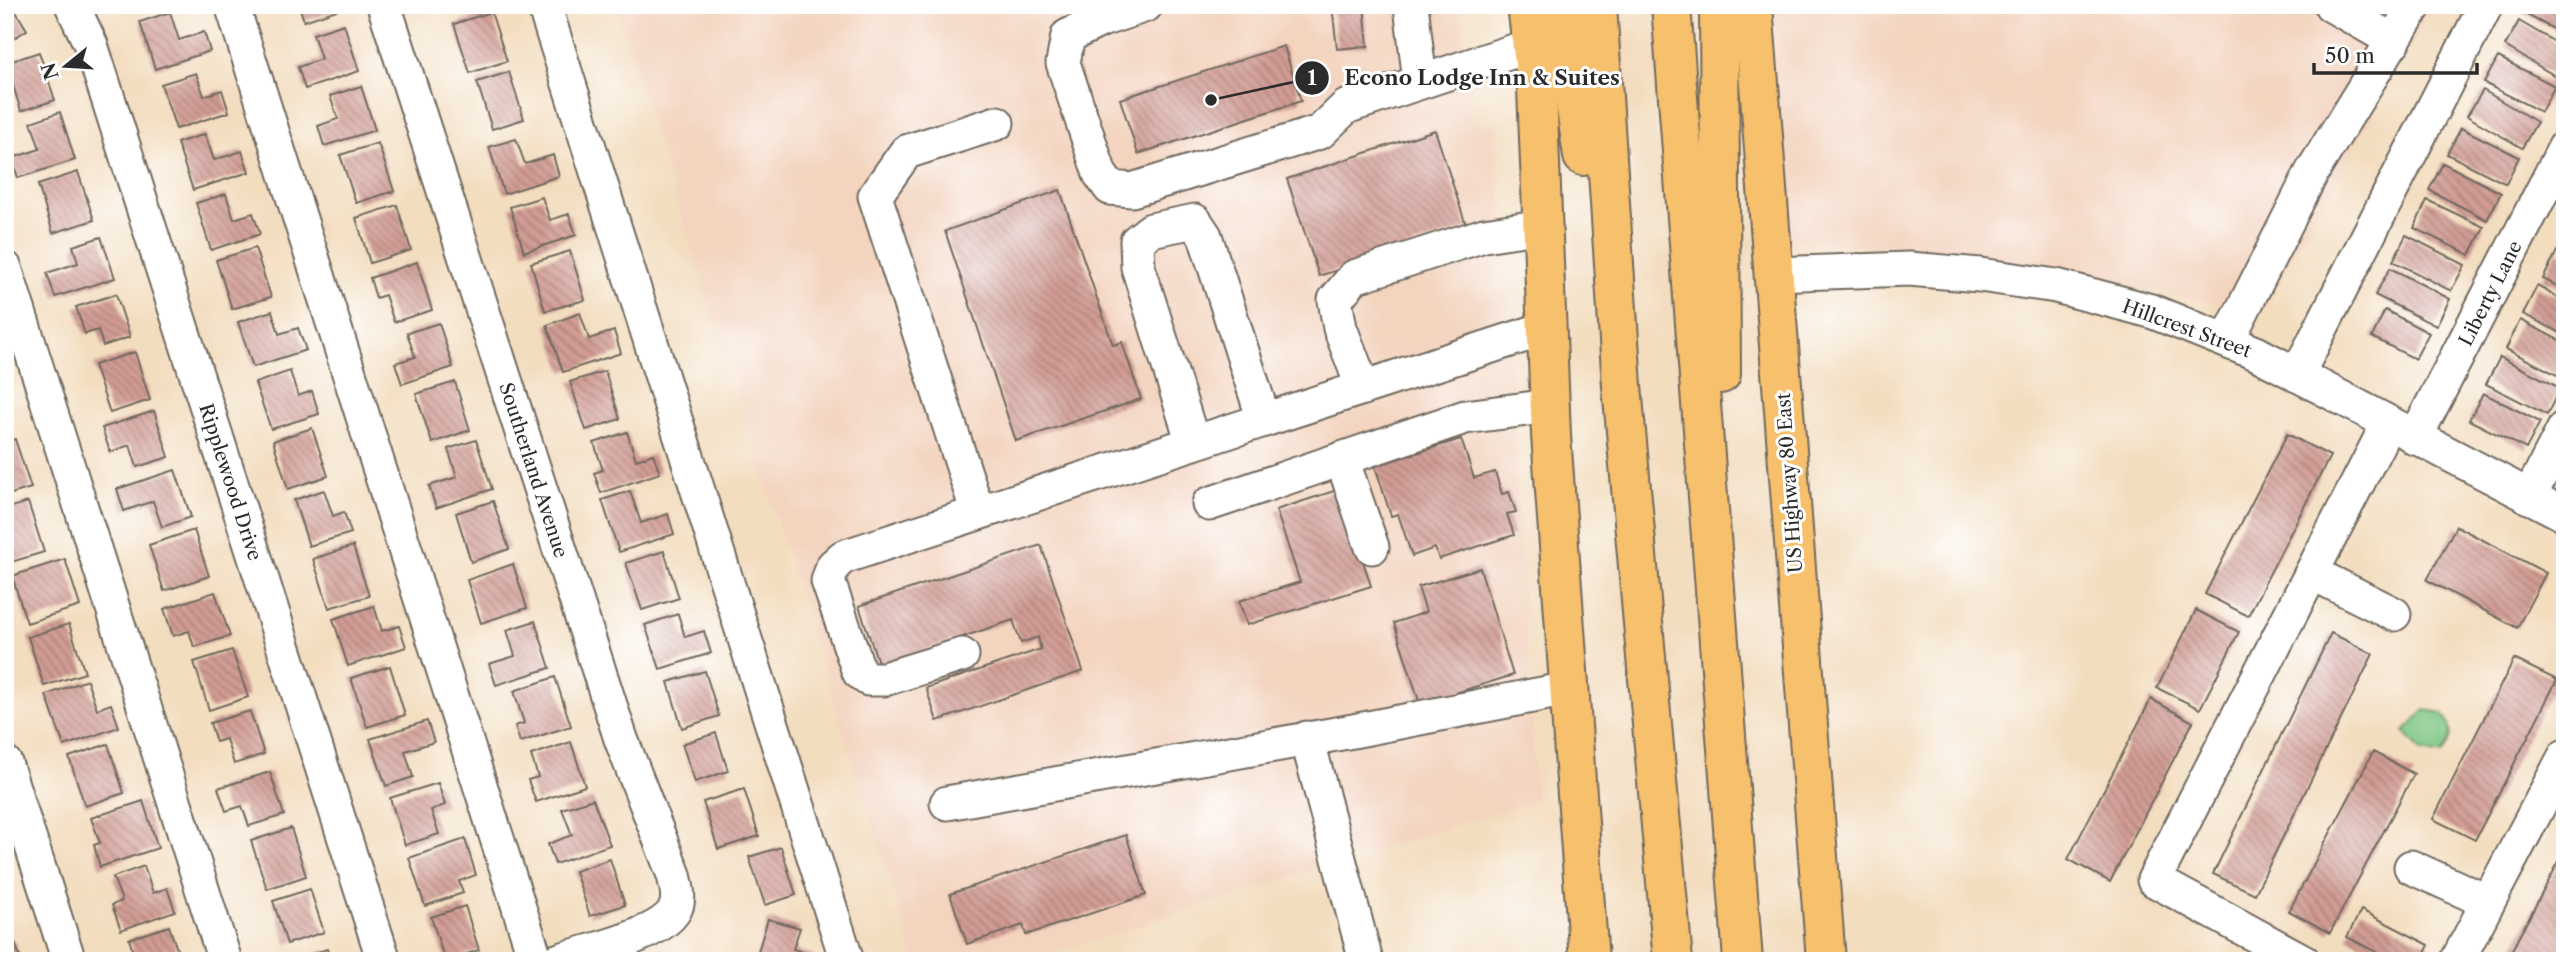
<svg xmlns="http://www.w3.org/2000/svg" width="2570" height="966" viewBox="0 0 2570 966" font-family="'Libre Caslon Text',serif">
  <style>
    .built { fill: #f3d4bf }
    .park { fill: #7dc683; stroke: #547857; stroke-width: 2 }
    .building { fill: url(#building-back-hatch) }
    .lines { fill: none; stroke-linecap: round; stroke-linejoin: round }
    .minor-casing { stroke: #71695f; stroke-width: 37 }
    .major-casing { stroke: #71695f; stroke-width: 42 }
    .highway-casing { stroke: #71695f; stroke-width: 42 }
    .minor { stroke: #fff; stroke-width: 33 }
    .major { stroke: #f7c06c; stroke-width: 38 }
    .highway { stroke: #f7c06c; stroke-width: 38 }
    .labels { text-anchor: middle; stroke-width: 6; stroke-linejoin: round; paint-order: stroke }
    .street-label { font-size: 19px; fill: #2b2b2b; stroke: #fff }
    .leader { fill: none; stroke: #2b2b2b; stroke-width: 2.5 }
    .callout-dot { fill: #2b2b2b; stroke: #fff; stroke-width: 2.5 }
    .mark-label { font-size: 21px; text-anchor: middle; font-weight: bold; fill: #fff }
    .callout-label { font-size: 21px; text-anchor: middle; font-weight: bold; fill: #2b2b2b; stroke: #fff; stroke-width: 6; stroke-linejoin: round; paint-order: stroke }
  </style>
  <defs>
    <pattern id="building-back-hatch" width="6" height="6" patternUnits="userSpaceOnUse" patternTransform="scale(1.75)"><rect width="6" height="6" fill="#d19c94"/><path d="M-1 5l2 2M0 0l6 6M5-1l2 2" fill="none" stroke="#aa7f79"/></pattern>
  </defs>
  <rect width="100%" height="100%" fill="#fff"/>
  <filter id="ink" filterUnits="userSpaceOnUse"><feTurbulence type="fractalNoise" baseFrequency=".0143" numOctaves="2"/><feDisplacementMap in="SourceGraphic" scale="14" xChannelSelector="R" yChannelSelector="G"/><feConvolveMatrix kernelMatrix="1 2 1 2 8 2 1 2 1" color-interpolation-filters="sRGB"/></filter>
  <filter id="wash" filterUnits="userSpaceOnUse"><feTurbulence type="fractalNoise" baseFrequency=".00686" numOctaves="4" result="noise"/><feDisplacementMap in="SourceGraphic" scale="28" xChannelSelector="R" yChannelSelector="G"/><feGaussianBlur stdDeviation="1.57" result="paint"/><feColorMatrix in="noise" values="0 0 0 0 0 0 0 0 0 0 0 0 0 0 0 0 0 1.4 0 .05"/><feComposite in="paint" operator="in"/></filter>
  <g filter="url(#wash)">
    <rect width="100%" height="100%" fill="#f3ddbf"/>
    <g class="built">
      <path d="M615,5H1461L1474,123L1497,124L1536,800L1027,961H915Z"/>
      <path d="M1767,5H2434L2263,312L1950,253L1784,240Z"/>
    </g>
    <path class="park" d="M2425,710L2443,713C2454,731 2453,738 2442,755L2421,751L2404,732Z"/>
    <g id="blocks">
      <g class="building">
        <path d="M5,5H12L27,30L5,44Z"/>
        <path d="M299,5H335L337,10L304,21Z"/>
        <path d="M1332,5H1364L1368,46L1337,49Z"/>
        <path d="M2524,5H2565V35L2521,12Z"/>
        <path d="M170,12L179,40L204,32L210,51L155,69L140,22Z"/>
        <path d="M491,12L507,61L470,73L454,24Z"/>
        <path d="M2519,21L2565,48V63L2557,77L2505,46Z"/>
        <path d="M344,24L359,71L305,89L298,67L321,59L313,34Z"/>
        <path d="M1284,46L1301,101L1138,154L1120,99Z"/>
        <path d="M39,52L55,100L21,111L6,63Z"/>
        <path d="M2498,57L2555,86L2541,112L2484,83Z"/>
        <path d="M509,72L524,119L492,129L477,82Z"/>
        <path d="M196,73L204,96L222,90L229,112L176,129L161,84Z"/>
        <path d="M361,86L375,130L324,146L318,126L338,119L330,96Z"/>
        <path d="M2483,90L2537,122L2522,148L2467,116Z"/>
        <path d="M60,112L75,160L18,178L12,158L40,149L31,122Z"/>
        <path d="M2461,128L2519,157L2506,184L2447,154Z"/>
        <path d="M1435,130L1467,228L1319,276L1287,179Z"/>
        <path d="M205,134L214,160L242,151L249,172L193,190L177,143Z"/>
        <path d="M516,139L525,164L553,155L559,176L504,194L489,147Z"/>
        <path d="M378,143L394,191L356,203L340,155Z"/>
        <path d="M2443,163L2501,193L2487,220L2429,190Z"/>
        <path d="M78,172L94,220L53,233L38,185Z"/>
        <path d="M1060,190L1113,345L1122,342L1141,399L1016,441L945,231Z"/>
        <path d="M226,194L234,219L253,213L260,234L211,250L196,203Z"/>
        <path d="M542,197L550,220L569,214L576,235L524,252L510,207Z"/>
        <path d="M2427,200L2484,227L2470,255L2414,228Z"/>
        <path d="M397,205L411,250L370,263L356,218Z"/>
        <path d="M2406,235L2465,265L2451,291L2393,261Z"/>
        <path d="M101,237L115,278L55,297L47,273L78,263L73,246Z"/>
        <path d="M255,248L271,297L232,309L216,260Z"/>
        <path d="M570,251L585,300L545,311L531,263Z"/>
        <path d="M2557,251L2565,255V290L2543,279Z"/>
        <path d="M417,262L432,310L394,322L385,295L376,298L370,278Z"/>
        <path d="M2390,268L2450,299L2436,326L2375,295Z"/>
        <path d="M2537,286L2565,301V335L2523,314Z"/>
        <path d="M116,294L130,337L103,346L98,330L85,334L76,307Z"/>
        <path d="M2385,310L2429,333L2415,359L2372,337Z"/>
        <path d="M272,311L279,334L298,328L306,350L253,367L238,322Z"/>
        <path d="M580,313L589,339L614,331L621,353L563,372L547,325Z"/>
        <path d="M2520,320L2565,343V379L2506,349Z"/>
        <path d="M439,323L453,367L402,384L395,363L415,357L407,333Z"/>
        <path d="M135,352L150,400L110,413L94,365Z"/>
        <path d="M2500,357L2560,388L2547,415L2486,384Z"/>
        <path d="M290,371L298,396L312,391L319,414L271,429L255,383Z"/>
        <path d="M605,371L620,419L586,430L570,382Z"/>
        <path d="M455,382L470,430L432,443L416,394Z"/>
        <path d="M2483,393L2540,422L2526,449L2469,420Z"/>
        <path d="M154,411L169,457L137,467L130,445L110,452L102,428Z"/>
        <path d="M312,428L328,476L288,489L273,441Z"/>
        <path d="M627,432L636,460L653,454L660,473L601,493L594,473L603,470L594,443Z"/>
        <path d="M2287,434L2330,456L2248,616L2205,594Z"/>
        <path d="M15,439L31,488L5,496V442Z"/>
        <path d="M1461,439L1474,478L1495,472L1502,494L1509,492L1516,512L1507,514L1514,535L1439,559L1435,548L1412,556L1398,514L1391,516L1375,466Z"/>
        <path d="M476,440L492,489L436,508L429,486L457,477L448,449Z"/>
        <path d="M175,470L191,517L162,527L153,501L124,511L117,489Z"/>
        <path d="M1340,489L1371,586L1247,625L1239,601L1300,582L1276,510Z"/>
        <path d="M324,490L333,516L344,512L351,533L309,546L294,500Z"/>
        <path d="M630,491L641,523L668,514L674,534L619,552L602,500Z"/>
        <path d="M493,501L509,549L471,562L456,513Z"/>
        <path d="M28,502L44,552L5,564V509Z"/>
        <path d="M2456,526L2546,573L2517,628L2427,580Z"/>
        <path d="M194,530L209,576L164,591L149,545Z"/>
        <path d="M1041,545L1083,671L937,721L926,688L1041,649L1038,637L1021,643L1013,620L879,665L859,606Z"/>
        <path d="M353,546L369,596L329,608L313,559Z"/>
        <path d="M664,551L679,598L642,610L626,563Z"/>
        <path d="M65,559L80,606L27,623L12,576Z"/>
        <path d="M513,564L527,608L481,623L467,580Z"/>
        <path d="M1480,568L1513,675L1420,704L1394,623L1426,612L1418,587Z"/>
        <path d="M215,592L230,636L194,647L189,631L173,636L164,609Z"/>
        <path d="M374,606L382,631L399,626L406,647L348,666L333,619Z"/>
        <path d="M2196,610L2239,632L2200,709L2157,688Z"/>
        <path d="M678,614L685,637L704,631L711,653L660,669L645,625Z"/>
        <path d="M535,621L550,668L496,685L489,664L515,656L507,630Z"/>
        <path d="M69,624L85,673L44,686L28,637Z"/>
        <path d="M2331,633L2373,654L2255,894L2213,874Z"/>
        <path d="M232,650L248,697L209,710L194,662Z"/>
        <path d="M2514,659L2557,680L2475,840L2433,819Z"/>
        <path d="M390,666L405,715L367,727L351,678Z"/>
        <path d="M705,671L719,716L682,728L668,682Z"/>
        <path d="M555,677L571,726L520,742L515,726L524,723L514,691Z"/>
        <path d="M87,680L97,709L111,704L119,727L64,746L46,695Z"/>
        <path d="M2151,699L2193,722L2110,882L2068,859Z"/>
        <path d="M250,711L264,754L234,764L226,739L216,742L210,723Z"/>
        <path d="M427,721L434,742L405,751L413,777L386,786L370,739Z"/>
        <path d="M716,733L728,771L695,782L682,744Z"/>
        <path d="M571,742L585,786L536,802L528,780L538,777L531,755Z"/>
        <path d="M108,744L124,793L85,806L69,757Z"/>
        <path d="M2373,752L2414,774L2330,933L2289,911Z"/>
        <path d="M270,772L284,815L249,826L242,806L226,811L218,788Z"/>
        <path d="M438,783L445,805L431,810L439,834L405,845L390,798Z"/>
        <path d="M744,789L759,836L718,849L703,802Z"/>
        <path d="M593,799L610,845L555,864L548,844L572,835L562,809Z"/>
        <path d="M143,801L158,848L100,867L94,845L100,843L91,818Z"/>
        <path d="M291,828L306,876L267,889L251,841Z"/>
        <path d="M1126,835L1146,895L1026,935L1023,925L967,944L950,894Z"/>
        <path d="M465,839L476,875L459,881L463,893L425,906L409,858Z"/>
        <path d="M781,847L796,895L765,905L749,857Z"/>
        <path d="M2565,850V950L2559,961H2506Z"/>
        <path d="M610,859L625,905L590,916L575,871Z"/>
        <path d="M144,866L153,893L167,888L175,911L121,930L112,905L122,901L113,877Z"/>
        <path d="M310,889L324,932L287,944L273,901Z"/>
        <path d="M465,906L479,950L445,961L431,917Z"/>
        <path d="M2361,910L2429,945L2421,961H2394L2347,937Z"/>
        <path d="M768,919L800,928L793,949L814,955L812,961H755Z"/>
        <path d="M169,926L181,961H136L129,939Z"/>
        <path d="M15,942L21,961H5V945Z"/>
        <path d="M327,949L331,961H297L296,959Z"/>
      </g>
    </g>
  </g>
  <g filter="url(#ink)">
    <use href="#blocks" fill-opacity="0" stroke="#71695f" stroke-width="2"/>
    <g class="lines">
      <defs>
        <g id="minor">
          <path d="M72,5L91,45L384,961"/>
          <path d="M232,5L536,961"/>
          <path d="M384,5L621,739L674,875C676,885 680,897 676,907C665,936 585,951 557,961"/>
          <path d="M544,5L847,961"/>
          <path d="M1146,5L1101,20L1068,36L1063,63L1100,174L1110,188L1132,190L1320,132L1346,107L1532,45"/>
          <path d="M1411,5L1420,82"/>
          <path d="M2331,5L2394,41"/>
          <path d="M5,268L225,961"/>
          <path d="M1773,274L1909,269L1980,275L2056,286L2151,311L2256,353L2565,515"/>
          <path d="M2227,341L2312,172L2415,5"/>
          <path d="M2297,375L2486,5"/>
          <path d="M1363,388L1340,328L1335,300L1354,277L1484,235L1543,226"/>
          <path d="M2415,438L2565,147"/>
          <path d="M1193,443L1138,267L1137,241L1151,230L1195,221L1205,236L1264,420"/>
          <path d="M1342,459L1372,547"/>
          <path d="M2529,497L2565,427"/>
          <path d="M1209,504L1465,417L1550,406"/>
          <path d="M978,513L875,196L906,152L997,123"/>
          <path d="M2312,573L2394,614"/>
          <path d="M962,655L884,679H868L859,672L828,581L833,566L843,557L1547,328"/>
          <path d="M1307,738L1366,961"/>
          <path d="M5,763L69,961"/>
          <path d="M947,803L1353,731L1568,689"/>
          <path d="M2411,867L2488,902"/>
          <path d="M2303,961L2154,880L2388,424"/>
          <path d="M2457,961L2565,756"/>
        </g>
        <g id="major">
          <path d="M1527,5L1537,89L1551,435L1589,961"/>
          <path d="M1753,5L1826,961"/>
        </g>
        <g id="highway">
          <path d="M1561,5L1583,156"/>
          <path d="M1597,5L1622,386L1673,961"/>
          <path d="M1671,5L1743,961"/>
          <path d="M1719,5L1721,374"/>
        </g>
      </defs>
      <use href="#minor" class="minor-casing"/>
      <use href="#major" class="major-casing"/>
      <use href="#highway" class="highway-casing"/>
      <use href="#minor" class="minor"/>
      <use href="#major" class="major"/>
      <use href="#highway" class="highway"/>
    </g>
  </g>
  <g class="labels">
    <g class="street-label">
      <text transform="translate(2490 293) rotate(-63)" y="7">Liberty Lane</text>
      <text transform="translate(2187 328) rotate(20)" y="7">Hillcrest Street</text>
      <text transform="translate(534 470) rotate(72)" y="7">Southerland Avenue</text>
      <text transform="translate(231 482) rotate(72)" y="7">Ripplewood Drive</text>
      <text transform="translate(1789 483) rotate(-94)" y="7">US Highway 80 East</text>
    </g>
  </g>
  <path class="leader" d="M1211 100L1312 78"/>
  <g class="callout-dot">
    <circle cx="1211" cy="100" r="7"/>
    <circle cx="1312" cy="78" r="18"/>
  </g>
  <g class="mark-label">
    <text x="1312" y="85">1</text>
  </g>
  <g class="callout-label">
    <text x="1482" y="85">Econo Lodge Inn &amp; Suites</text>
  </g>
  <rect width="2570" height="966" fill="none" stroke="#fff" stroke-width="28"/>
  <g transform="translate(66 66) rotate(252)" stroke="#ffffff" stroke-width="5" paint-order="stroke">
  <path d="M0-5L12 26L0 18L-12 26Z" fill="#2b2b2b"/>
  <text y="-10" font-size="19" font-weight="bold" text-anchor="middle" fill="#2b2b2b">N</text>
  </g>
  <path d="M2314 63v10h163v-10" fill="none" stroke="#2b2b2b" stroke-width="3.5"/>
  <text x="2325" y="63" font-size="21" fill="#2b2b2b" stroke="#ffffff" stroke-width="5" paint-order="stroke">50 m</text>
</svg>
